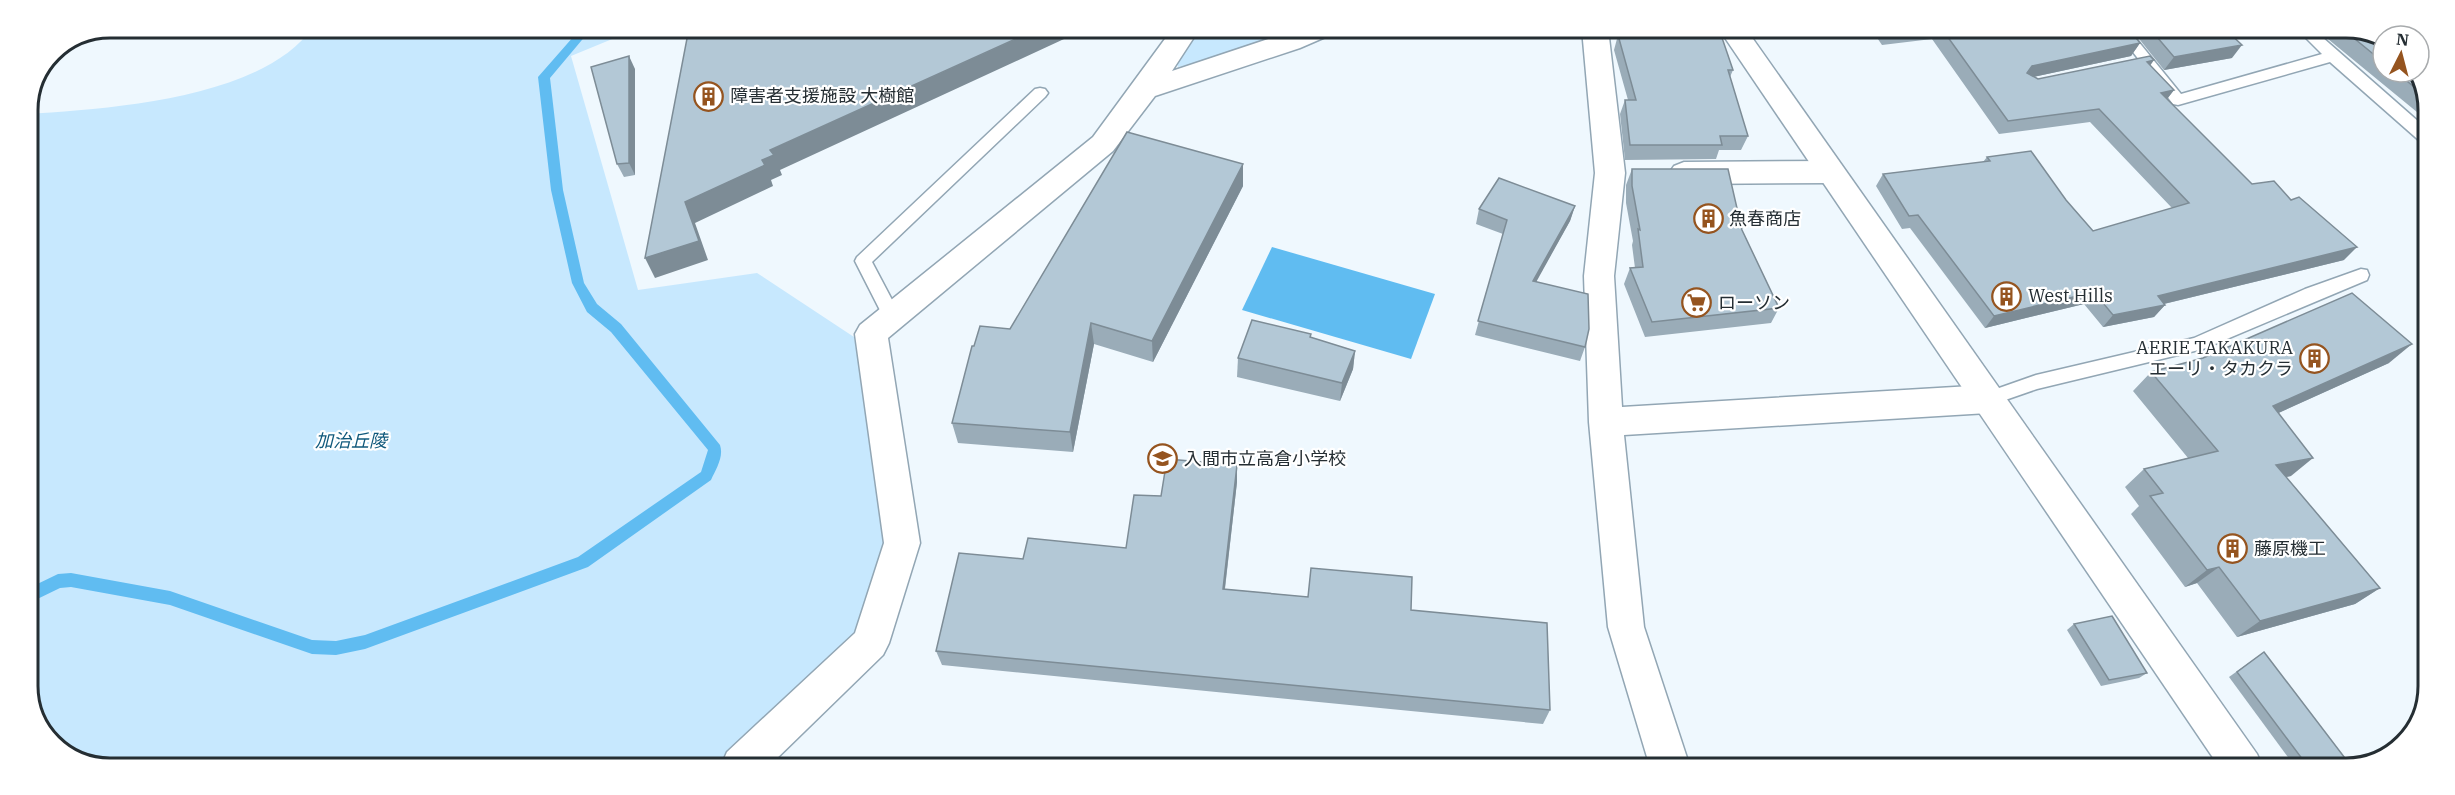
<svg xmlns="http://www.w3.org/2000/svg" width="2455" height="795" viewBox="0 0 2455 795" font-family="'IBM Plex Serif','Noto Sans JP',serif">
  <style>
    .green { fill: #c7e8fe }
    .water { fill: #60bcf1 }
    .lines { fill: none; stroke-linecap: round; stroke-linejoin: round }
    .stream { fill: #60bcf1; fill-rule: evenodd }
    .lane-casing { stroke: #92a6b4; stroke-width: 3 }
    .street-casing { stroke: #92a6b4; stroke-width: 3 }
    .secondary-casing { stroke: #92a6b4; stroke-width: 3 }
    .lane { fill: #fff; fill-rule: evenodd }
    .street { fill: #fff; fill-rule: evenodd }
    .secondary { fill: #fff; fill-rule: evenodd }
    .wall { fill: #9aacb8 }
    .shaded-wall { fill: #7d8c96 }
    .building { fill: #b3c8d6; stroke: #7d8c96; stroke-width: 1.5 }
    .labels { text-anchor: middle; stroke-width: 4.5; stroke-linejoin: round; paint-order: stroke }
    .poi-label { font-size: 18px; fill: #252e33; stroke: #fff; text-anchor: start }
    .park-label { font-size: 18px; font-style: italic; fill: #10597c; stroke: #fff }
    .rim { fill: none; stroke: #252e33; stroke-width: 3 }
  </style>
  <rect width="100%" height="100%" fill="#eff8fe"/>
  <g class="green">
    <path d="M313,27L626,28L622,35L571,56L638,290L757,273L854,337L889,544L860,639L722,766L88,765L44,736L27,691V114C108,109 263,99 313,27Z"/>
    <path d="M1167,28L1331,29L1178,67Z"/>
  </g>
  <path class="water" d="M1272,247L1435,294L1411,359L1242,310Z"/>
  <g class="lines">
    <path class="stream" d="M581,28H592L550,78L563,190L584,283L597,304L621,324L720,445C724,457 716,469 711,480L588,567L365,649L336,655L312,654L170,605L71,587L60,588L27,604V589L58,574L71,573L170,591L312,640L336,641L365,635L578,557L701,472L708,450L611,332L587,312L572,283L551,190L538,77Z"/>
    <defs>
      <g id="lane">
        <path d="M2116,30H2129L2181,94L2322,54L2298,30H2314L2428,130V144L2422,143L2330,62L2178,105L2173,104Z"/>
        <path d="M1040,88L1045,89L1048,93L1045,97L872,262L900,315L897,320H885L855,261L857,257L1035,89Z"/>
        <path d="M2361,269L2367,270L2369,275L2367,280L2203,349L2037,389L1988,406L1982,404L1979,399L1982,394L2036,375L2194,338L2305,289Z"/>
      </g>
      <g id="street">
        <path d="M1173,28H1200L1172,71L1298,29H1334L1330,35L1300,48L1155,96L1113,151L888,338L920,543L889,643L883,655L769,766H721L727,752L855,633L884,543L855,334L860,325L1093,137Z"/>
        <path d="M1582,29H1608L1625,173L1614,276L1622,407L1988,385L2000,389L2005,399L2000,409L1988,413L1624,435L1644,627L1690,767H1650L1608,627L1589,422L1584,276L1595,173Z"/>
        <path d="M1831,161L1841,165L1846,172L1841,179L1831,183L1684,184L1674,180L1669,173L1674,166L1684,162Z"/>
      </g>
      <path id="secondary" d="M1719,29H1746L2257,754L2263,768H2220Z"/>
    </defs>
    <use href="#lane" class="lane-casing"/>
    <use href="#street" class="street-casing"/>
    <use href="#secondary" class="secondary-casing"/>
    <use href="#lane" class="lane"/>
    <use href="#street" class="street"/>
    <use href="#secondary" class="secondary"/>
  </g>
  <g class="wall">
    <path d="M1618,29H1719L1733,70L1730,77L1748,136L1741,150H1719L1716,159L1625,160L1620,114L1625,100H1628L1614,50L1618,35H1620Z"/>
    <path d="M1871,29L2130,30L2140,43L2131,56L2033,77L2038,79L2151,66L2174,90L2167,99L2252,184L2291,200L2344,260L2164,304L2165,305L2154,317L2103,327L2084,304L1985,328L1910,228L1902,229L1876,186L1883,174L1983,162L1987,157L2066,200L2093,231L2172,208L2090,122L1999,134L1932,39L1882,45Z"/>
    <path d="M2132,30H2226L2232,58L2164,70Z"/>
    <path d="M2317,30H2367L2383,40V72H2415L2428,104V116L2423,117Z"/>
    <path d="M635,69V175L624,177L617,164Z"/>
    <path d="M1243,164V186L1153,362L1094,344L1073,452L958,443L952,423L974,346L1010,329Z"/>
    <path d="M1632,169L1742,230L1779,308L1771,323L1645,337L1624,284L1630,268H1635L1632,245L1633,241L1626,203V185Z"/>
    <path d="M1575,206L1570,221L1536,281L1585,347L1580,361L1475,335L1503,234L1476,224L1479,209Z"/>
    <path d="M1310,337L1355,351L1353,369L1340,401L1237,377L1238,358Z"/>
    <path d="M2389,363L2278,413L2291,476L2286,477L2380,588L2355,604L2237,637L2197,583L2185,587L2131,514L2139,506L2125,487L2144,469L2188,458L2133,391L2151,372Z"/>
    <path d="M1237,465V482L1225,589L1308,597L1311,568L1411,610L1550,710L1543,724L942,665L936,651L1023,559L1126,548L1161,496Z"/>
    <path d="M2074,624L2147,673L2139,678L2101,686L2067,630Z"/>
    <path d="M2264,652L2346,768H2296L2229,677Z"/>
  </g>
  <g class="shaded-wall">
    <path d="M1040,28H1077V33L780,170L782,175L771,180L773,186L695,223L708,260L655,278L645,258L685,202L762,160L770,150Z"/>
    <path d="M2140,43L2131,56L2024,79L2032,66Z"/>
    <path d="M2242,45L2232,58L2164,70L2174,57Z"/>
    <path d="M629,56L635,69V175L629,163Z"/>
    <path d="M2154,60L2145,73L2147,62Z"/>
    <path d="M2174,90L2164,103L2161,93Z"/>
    <path d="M1243,164V186L1153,362L1152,341Z"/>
    <path d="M1575,206L1570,221L1529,295L1533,281Z"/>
    <path d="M2357,247L2344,260L2147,308L2158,296Z"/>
    <path d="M2094,292L2084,304L1985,328L1994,316Z"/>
    <path d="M2165,305L2154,317L2103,327L2113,315Z"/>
    <path d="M1091,323L1094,344L1073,452L1070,432Z"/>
    <path d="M2412,344L2389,363L2252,425L2273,406Z"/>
    <path d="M1355,351L1353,369L1340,401L1342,383Z"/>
    <path d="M2313,458L2291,476L2254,483L2276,465Z"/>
    <path d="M1237,465V482L1223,604V589Z"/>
    <path d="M2219,567L2197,583L2185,587L2207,570Z"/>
    <path d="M2380,588L2355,604L2237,637L2260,621Z"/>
  </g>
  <g class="building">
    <path d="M689,28H1040L770,150L774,155L762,160L765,165L685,202L699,241L645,258Z"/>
    <path d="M1629,29H1719L1733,70H1728L1748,136H1720L1722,145H1630L1625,100H1636L1618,35L1631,34Z"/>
    <path d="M1887,29H1911L1889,32Z"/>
    <path d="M1942,29L2130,30L2140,43L2032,66L2027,73L2038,79L2150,56L2154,60L2147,62L2174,90L2161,93L2252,184L2274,181L2291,200L2299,197L2357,247L2158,296L2165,305L2113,315L2094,292L1994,316L1918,215L1909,216L1883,174L1990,161L1987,157L2031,151L2066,200L2093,231L2189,203L2099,109L2008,121Z"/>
    <path d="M2151,30H2226L2242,45L2174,57Z"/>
    <path d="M2344,30H2367L2383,40V62Z"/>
    <path d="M629,56V163L617,164L591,67Z"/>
    <path d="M2396,72H2415L2424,95Z"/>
    <path d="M1127,132L1243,164L1152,341L1091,323L1070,432L952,423L972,346H974L980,326L1010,329Z"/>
    <path d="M1632,169H1728L1742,230L1779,308L1652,322L1630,268L1643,267L1638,229L1640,230L1632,186Z"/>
    <path d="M1499,178L1575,206L1533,281L1588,294L1589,329L1585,347L1478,321L1507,220L1479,209Z"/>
    <path d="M2352,293L2412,344L2273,406L2313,458L2276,465L2380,588L2260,621L2219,567L2207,570L2150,496L2163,493L2144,469L2218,451L2151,372L2203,358Z"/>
    <path d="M1252,320L1311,334L1310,337L1355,351L1342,383L1238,358Z"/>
    <path d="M1167,459L1237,465L1223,589L1308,597L1311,568L1412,577L1411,610L1547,623L1550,710L936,651L959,553L1023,559L1028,538L1126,548L1134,495L1161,496Z"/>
    <path d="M2112,616L2147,673L2109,680L2074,624Z"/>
    <path d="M2264,652L2351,766L2346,768H2309L2237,672Z"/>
  </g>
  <defs>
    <symbol id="building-ring" viewBox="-11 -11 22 22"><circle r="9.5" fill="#fff" stroke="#95541f" stroke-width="1.5"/><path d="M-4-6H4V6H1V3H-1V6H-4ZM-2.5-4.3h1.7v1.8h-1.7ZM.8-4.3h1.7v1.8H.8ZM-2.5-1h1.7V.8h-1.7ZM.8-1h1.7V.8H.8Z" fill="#95541f"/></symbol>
    <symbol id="supermarket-ring" viewBox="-11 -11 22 22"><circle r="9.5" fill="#fff" stroke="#95541f" stroke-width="1.5"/><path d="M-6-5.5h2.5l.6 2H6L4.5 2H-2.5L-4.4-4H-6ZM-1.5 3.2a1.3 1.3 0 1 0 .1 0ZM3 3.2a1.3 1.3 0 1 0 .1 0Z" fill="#95541f"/></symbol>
    <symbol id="school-ring" viewBox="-11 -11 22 22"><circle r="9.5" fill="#fff" stroke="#95541f" stroke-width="1.5"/><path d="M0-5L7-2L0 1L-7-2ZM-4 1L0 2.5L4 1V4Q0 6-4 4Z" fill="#95541f"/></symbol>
  </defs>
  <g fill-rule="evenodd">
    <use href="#building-ring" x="692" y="80" width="33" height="33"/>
    <use href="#building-ring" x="1692" y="202" width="33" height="33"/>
    <use href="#building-ring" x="1990" y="280" width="33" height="33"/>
    <use href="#supermarket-ring" x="1680" y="286" width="33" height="33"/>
    <use href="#building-ring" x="2298" y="342" width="33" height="33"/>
    <use href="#school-ring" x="1146" y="442" width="33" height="33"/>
    <use href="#building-ring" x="2216" y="532" width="33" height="33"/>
  </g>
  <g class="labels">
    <g class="poi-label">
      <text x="730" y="102">障害者支援施設 大樹館</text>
      <text x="1729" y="225">魚春商店</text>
      <text x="2028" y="302">West Hills</text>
      <text x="1718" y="309">ローソン</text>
      <text x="2293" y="354" text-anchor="end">AERIE TAKAKURA<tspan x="2293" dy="21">エーリ・タカクラ</tspan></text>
      <text x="1184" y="465">入間市立高倉小学校</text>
      <text x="2254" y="555">藤原機工</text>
    </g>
    <g class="park-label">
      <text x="351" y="447">加治丘陵</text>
    </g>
  </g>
  <path d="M0 0H2455V795H0ZM110 38H2346A72 72 0 0 1 2418 110V686A72 72 0 0 1 2346 758H110A72 72 0 0 1 38 686V110A72 72 0 0 1 110 38Z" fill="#fff" fill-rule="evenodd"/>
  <path class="rim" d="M110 38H2346A72 72 0 0 1 2418 110V686A72 72 0 0 1 2346 758H110A72 72 0 0 1 38 686V110A72 72 0 0 1 110 38Z"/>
  <g transform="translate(2401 54) rotate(6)"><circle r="28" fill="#ffffff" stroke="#a8abad" stroke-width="1.5"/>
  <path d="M0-4.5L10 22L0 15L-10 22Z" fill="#95541f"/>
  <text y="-9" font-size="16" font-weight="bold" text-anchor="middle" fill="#252e33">N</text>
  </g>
</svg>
